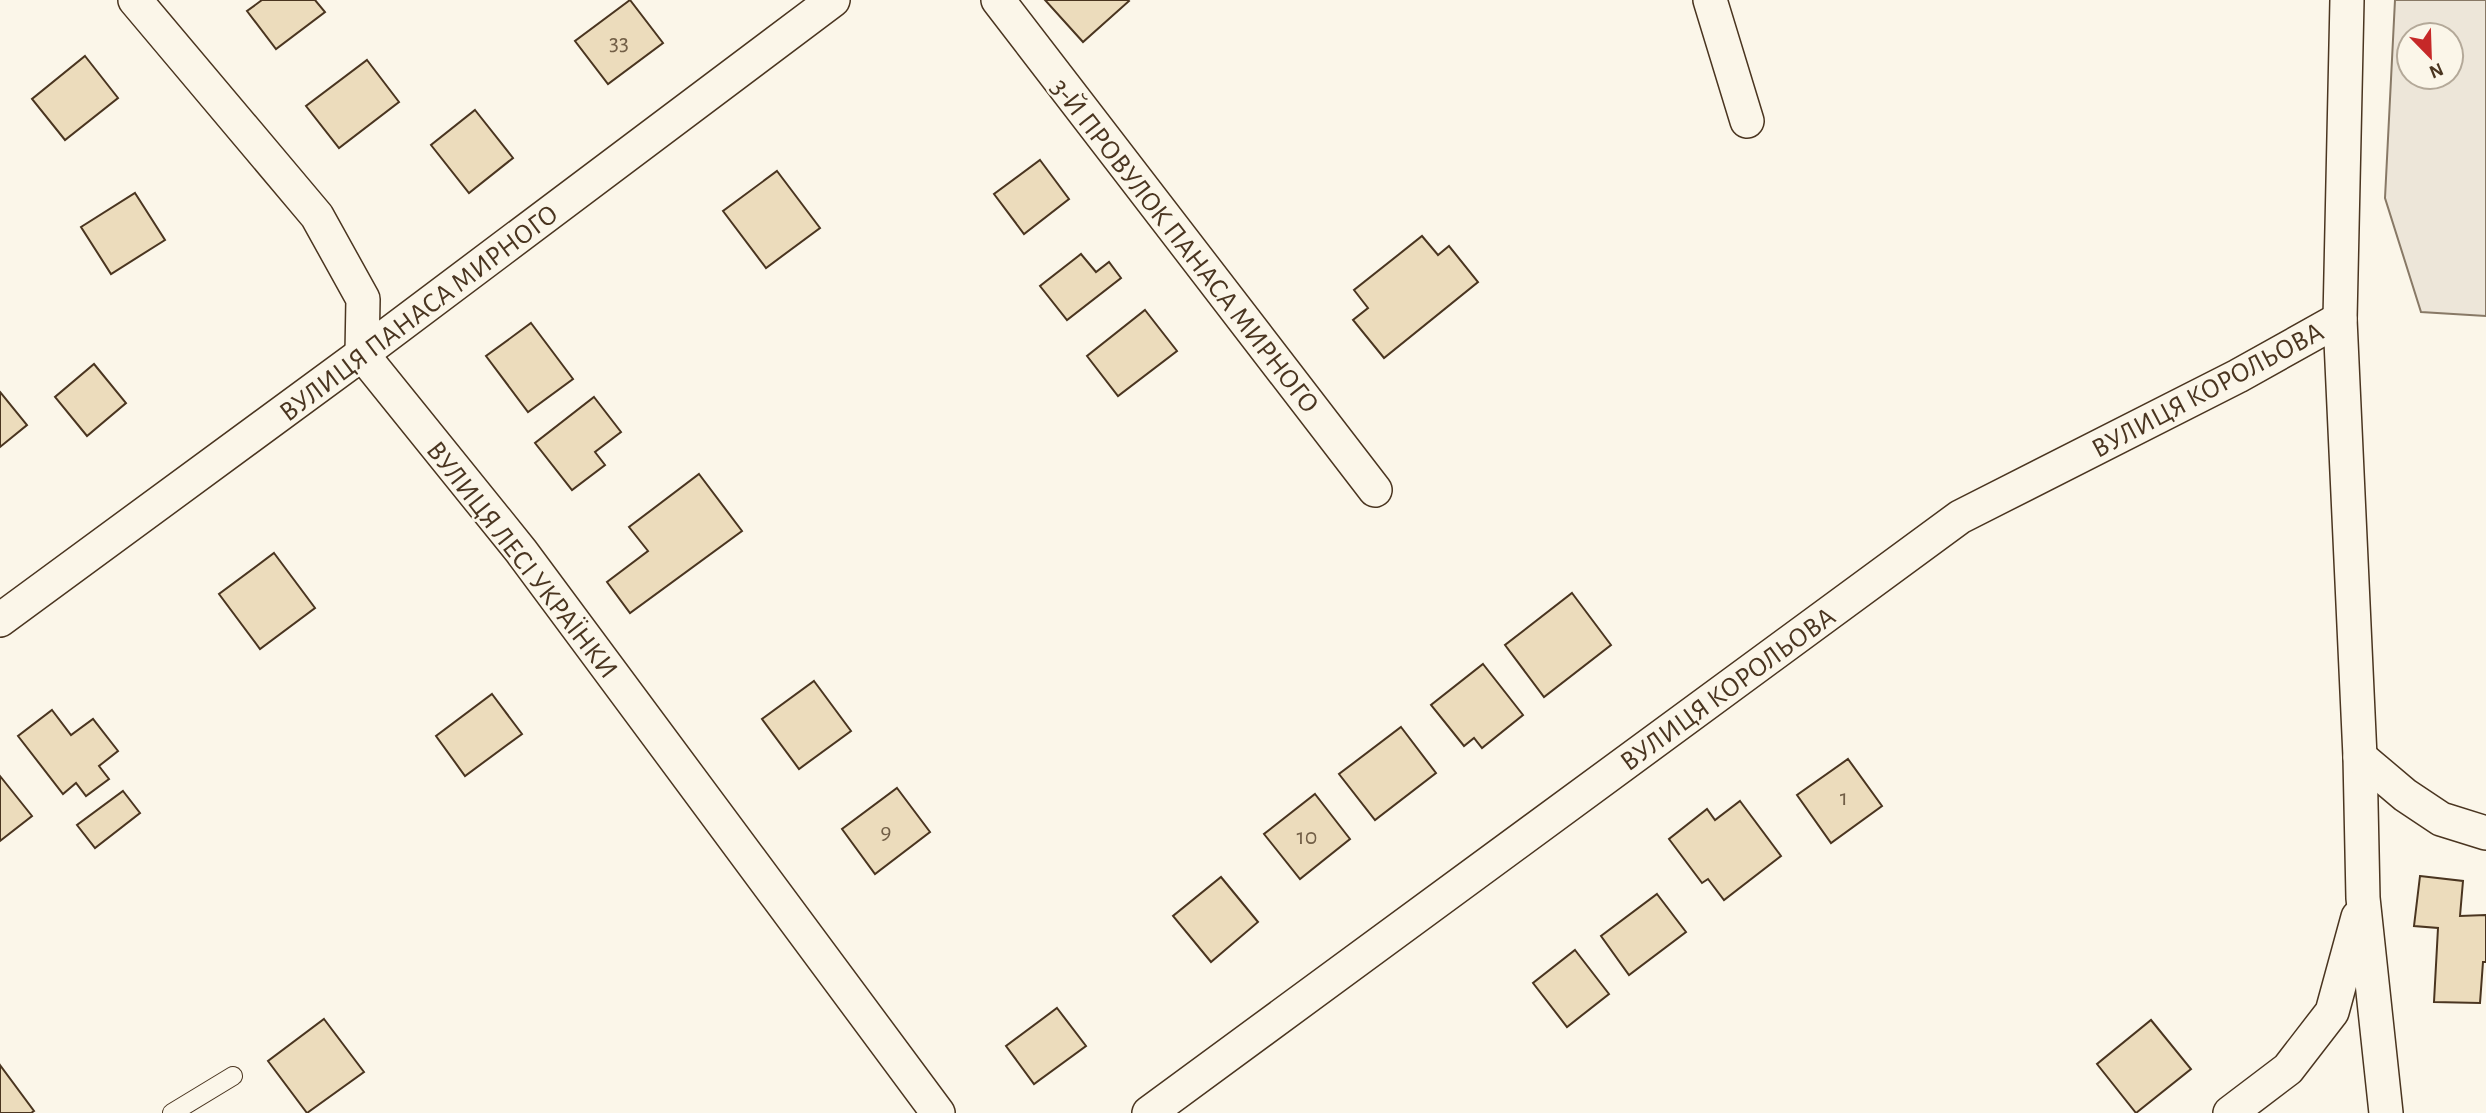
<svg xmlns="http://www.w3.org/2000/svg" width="2486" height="1113" viewBox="0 0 2486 1113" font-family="'Alegreya Sans',sans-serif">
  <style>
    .green { fill: #ede6d9; stroke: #887966; stroke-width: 2; fill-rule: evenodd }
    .building { fill: #ecdcbc; stroke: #4a3520; stroke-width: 2 }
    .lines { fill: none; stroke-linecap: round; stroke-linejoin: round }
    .service-casing { stroke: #4a3520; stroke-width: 20 }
    .minor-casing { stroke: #4a3520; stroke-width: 36 }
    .service { stroke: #fbf6e9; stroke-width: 18 }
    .minor { stroke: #fbf6e9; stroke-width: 33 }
    .labels { text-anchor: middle; stroke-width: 5; stroke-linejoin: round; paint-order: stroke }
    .number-label { font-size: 24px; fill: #725f47 }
    .street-label { font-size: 28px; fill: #4a3520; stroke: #fbf6e9 }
  </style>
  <rect width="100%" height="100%" fill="#fbf6e9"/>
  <path class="green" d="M2395,0H2486V316L2421,312L2385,198ZM2409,35H2451V77H2409Z"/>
  <g class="building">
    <path d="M262,0H315L325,12L276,49L247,11Z"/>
    <path d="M630,0L663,43L608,84L575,41Z"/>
    <path d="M1045,0H1128L1129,1L1083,42Z"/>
    <path d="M85,56L118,98L65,140L32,99Z"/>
    <path d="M367,60L399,102L339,148L306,106Z"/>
    <path d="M475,110L513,158L469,193L431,145Z"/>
    <path d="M1040,160L1069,199L1024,234L994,194Z"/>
    <path d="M777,171L820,228L766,268L723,211Z"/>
    <path d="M135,193L165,240L111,274L81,227Z"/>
    <path d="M1422,236L1438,255L1449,246L1478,282L1384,358L1353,320L1368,308L1354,290Z"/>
    <path d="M1081,254L1096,272L1109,262L1121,278L1067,320L1040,286Z"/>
    <path d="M1145,310L1177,351L1118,396L1087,356Z"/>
    <path d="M531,323L573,379L528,412L486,356Z"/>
    <path d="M94,364L126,403L87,436L55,397Z"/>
    <path d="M0,392L27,425L0,447Z"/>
    <path d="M594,397L621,432L595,452L605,465L572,490L535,443Z"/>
    <path d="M699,474L742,531L630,613L607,582L648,551L629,527Z"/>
    <path d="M274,553L315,608L260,649L219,594Z"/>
    <path d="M1572,593L1611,645L1544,697L1505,645Z"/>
    <path d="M1483,664L1523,715L1482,748L1474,738L1464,746L1431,705Z"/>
    <path d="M814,681L851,731L799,769L762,719Z"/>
    <path d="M492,694L522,734L465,776L436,736Z"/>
    <path d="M52,710L71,735L93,719L118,751L99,766L109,779L86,796L76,783L63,794L18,736Z"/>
    <path d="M1401,727L1436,773L1375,820L1339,774Z"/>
    <path d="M1848,759L1882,806L1831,843L1797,795Z"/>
    <path d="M0,776L32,816L0,841Z"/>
    <path d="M897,788L930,832L875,874L842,829Z"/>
    <path d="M123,791L140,813L95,848L77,825Z"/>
    <path d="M1315,794L1350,839L1300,879L1264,834Z"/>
    <path d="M1740,801L1781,856L1724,900L1708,879L1702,883L1669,839L1707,809L1715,820Z"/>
    <path d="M2420,876L2463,881L2460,916L2486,915V962H2483L2480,1003L2434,1002L2438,928L2414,926Z"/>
    <path d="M1221,877L1258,922L1211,962L1173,916Z"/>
    <path d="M1657,894L1686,932L1629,975L1601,936Z"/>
    <path d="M1575,950L1609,994L1567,1027L1533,983Z"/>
    <path d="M1057,1008L1086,1046L1034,1084L1006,1046Z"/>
    <path d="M324,1019L364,1072L307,1113L268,1061Z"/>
    <path d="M2151,1020L2191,1069L2136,1113L2097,1064Z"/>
    <path d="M0,1065L34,1111L31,1113H0Z"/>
  </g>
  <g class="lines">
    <defs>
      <path id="service" d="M172,1113L233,1076"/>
      <g id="minor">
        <path d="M135,0L317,216L363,299L362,354L521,551L938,1113"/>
        <path d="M998,0L1375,490"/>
        <path d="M1710,0L1747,121"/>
        <path d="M2347,0L2340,319L2360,757L2363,898L2386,1113"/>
        <path d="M0,620L362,354L833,0"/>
        <path d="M2360,757L2405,795L2441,819L2486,833"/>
        <path d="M1149,1113L1960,517L2238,376L2340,319"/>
        <path d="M2230,1113L2288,1069L2332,1012L2358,917"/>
      </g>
    </defs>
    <use href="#service" class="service-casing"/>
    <use href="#minor" class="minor-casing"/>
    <use href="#service" class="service"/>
    <use href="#minor" class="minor"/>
  </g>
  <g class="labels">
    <g class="number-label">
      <text x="619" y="50">33</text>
      <text x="1844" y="805">1</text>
      <text x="886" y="839">9</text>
      <text x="1307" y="844">10</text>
    </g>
    <g class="street-label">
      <text transform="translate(1186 245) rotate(52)" y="10">3-Й ПРОВУЛОК ПАНАСА МИРНОГО</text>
      <text transform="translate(418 312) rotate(-37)" y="10">ВУЛИЦЯ ПАНАСА МИРНОГО</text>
      <text transform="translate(2207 389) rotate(-28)" y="10">ВУЛИЦЯ КОРОЛЬОВА</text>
      <text transform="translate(523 559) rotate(52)" y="10">ВУЛИЦЯ ЛЕСІ УКРАЇНКИ</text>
      <text transform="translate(1727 688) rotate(-36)" y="10">ВУЛИЦЯ КОРОЛЬОВА</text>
    </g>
  </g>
  <g transform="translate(2430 56) rotate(157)"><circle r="33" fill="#fbf6e9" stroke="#b4a999" stroke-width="2"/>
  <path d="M0-5L12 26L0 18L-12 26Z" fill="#c62828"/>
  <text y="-10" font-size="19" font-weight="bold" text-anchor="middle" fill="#4a3520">N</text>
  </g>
</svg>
